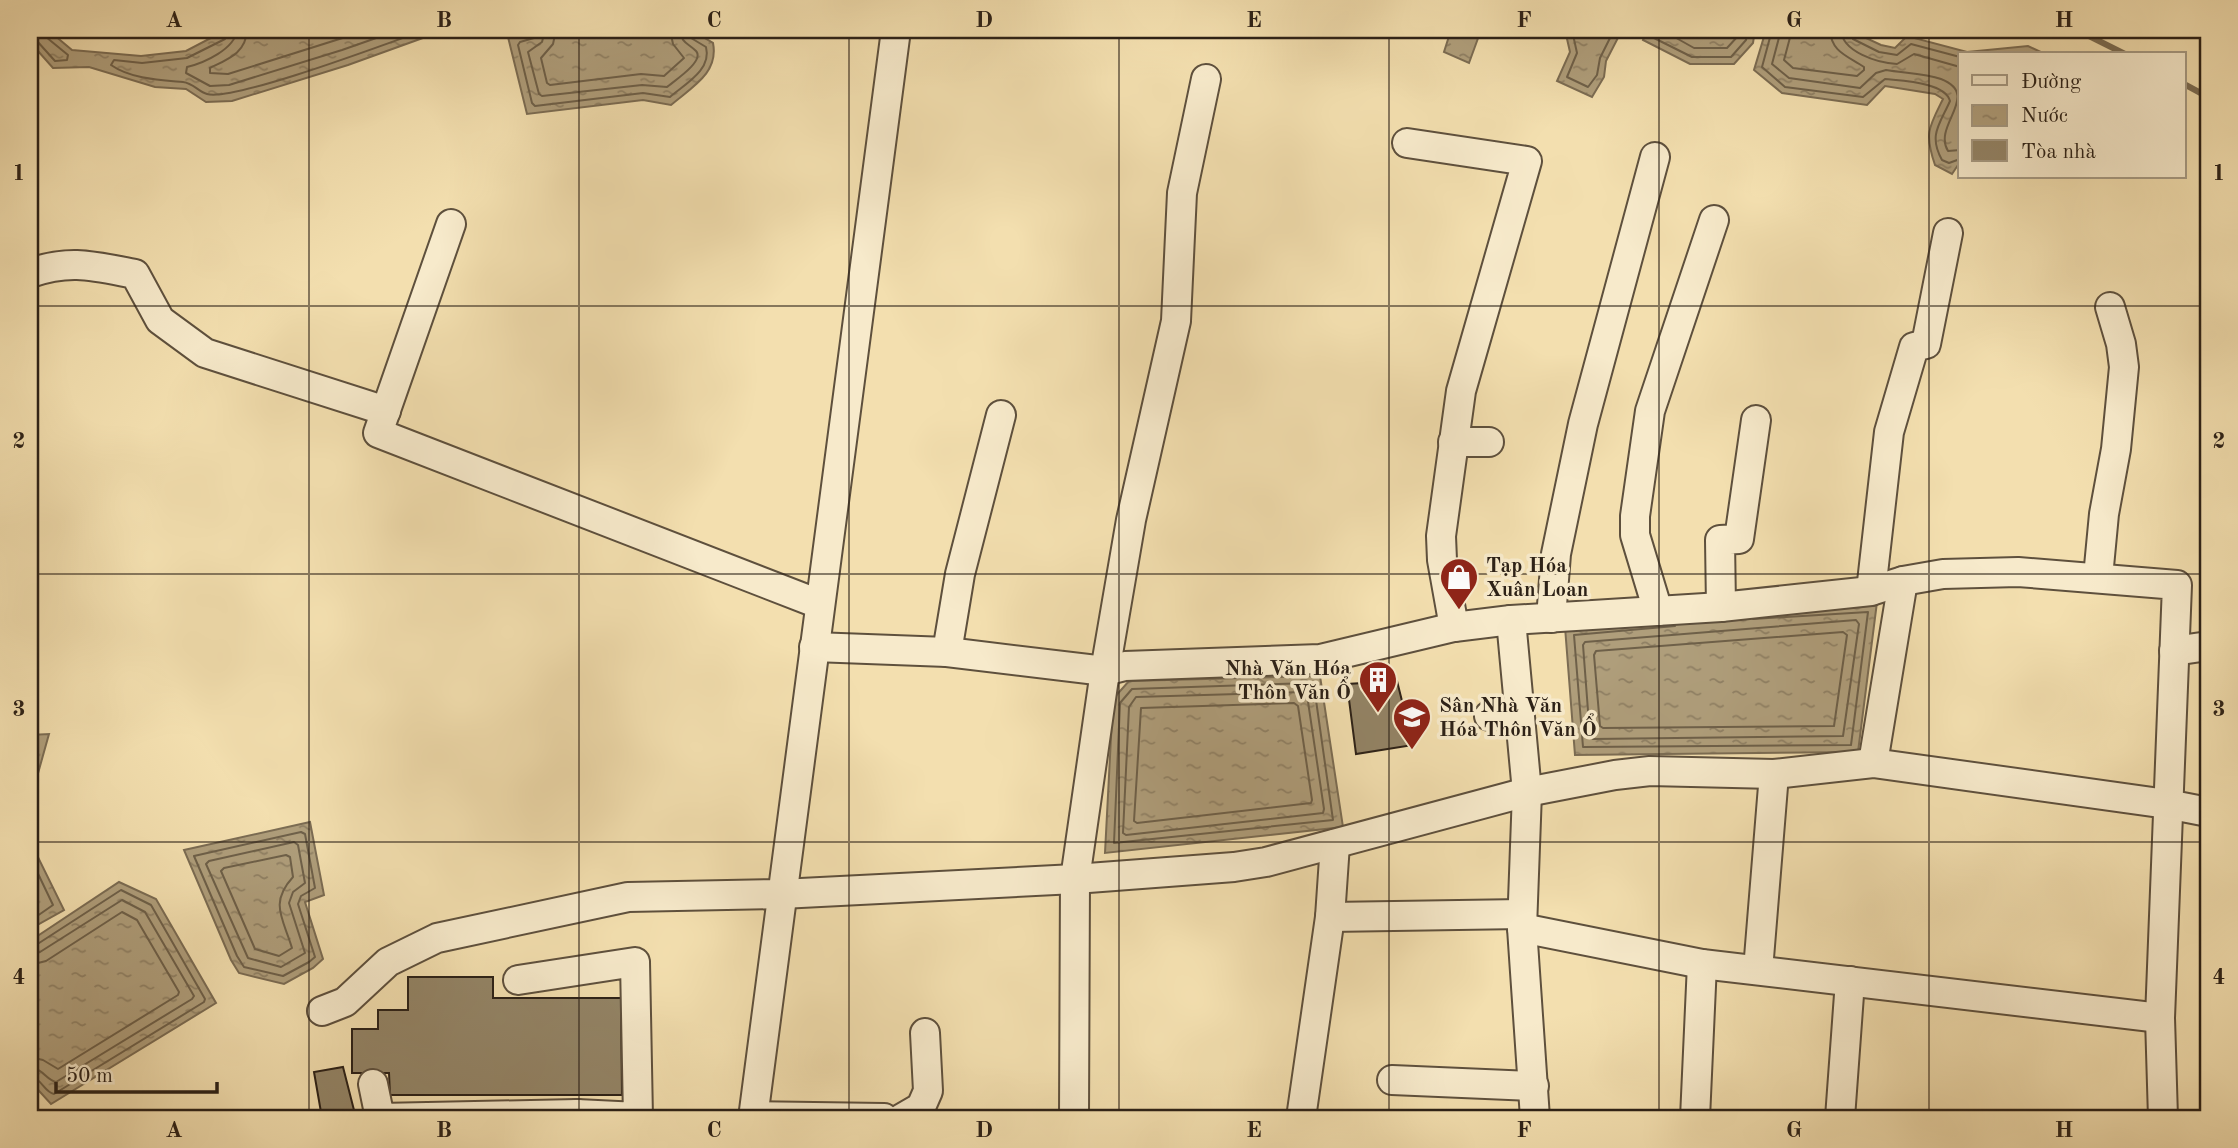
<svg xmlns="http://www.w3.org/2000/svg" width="2238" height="1148" viewBox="0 0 2238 1148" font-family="'Old Standard TT',serif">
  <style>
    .water { fill: url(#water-ripples); stroke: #7b6c53; stroke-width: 2 }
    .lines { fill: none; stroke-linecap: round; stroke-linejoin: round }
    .shore { stroke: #6e6049; stroke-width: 2 }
    .stream { stroke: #7b6c53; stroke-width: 6 }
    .building { fill: #938466; stroke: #2c2117; stroke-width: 2 }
    .minor-casing { stroke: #5e503d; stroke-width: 32 }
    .minor { stroke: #f7eacb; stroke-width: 28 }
    .grid { fill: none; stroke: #2c2117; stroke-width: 2; stroke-opacity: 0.55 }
    .labels { text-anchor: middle; stroke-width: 7; stroke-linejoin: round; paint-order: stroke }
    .poi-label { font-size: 21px; font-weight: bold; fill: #2c2117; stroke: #f7eacb; text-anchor: start }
    .neatline { fill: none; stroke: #2c2117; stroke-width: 2.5 }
    .grid-label { font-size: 23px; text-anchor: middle; font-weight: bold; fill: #2c2117 }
  </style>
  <defs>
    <pattern id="water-ripples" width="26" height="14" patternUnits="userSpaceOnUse" patternTransform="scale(1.75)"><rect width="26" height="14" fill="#af9e7b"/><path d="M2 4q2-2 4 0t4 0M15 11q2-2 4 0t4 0" fill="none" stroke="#8f8064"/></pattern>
  </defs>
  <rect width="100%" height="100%" fill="#f3dfaf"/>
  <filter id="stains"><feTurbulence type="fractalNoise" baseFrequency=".00286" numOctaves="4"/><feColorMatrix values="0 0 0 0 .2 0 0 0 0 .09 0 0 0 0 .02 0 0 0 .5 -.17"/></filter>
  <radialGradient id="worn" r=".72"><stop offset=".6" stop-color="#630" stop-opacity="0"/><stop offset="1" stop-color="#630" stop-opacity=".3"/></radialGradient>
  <g class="water">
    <path d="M30,30H48L72,50L141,56L186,51L226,30H445L348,65L232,101L206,102L186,89L155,87L89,67L53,68L30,42Z"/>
    <path d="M543,30C555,30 577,34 587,30H691L713,43C719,73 692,87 671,105L643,100L527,114L508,37Z"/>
    <path d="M1451,30H1481L1469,63L1444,52Z"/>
    <path d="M1565,30H1622L1606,61L1604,77L1592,97L1557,81L1570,52Z"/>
    <path d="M1647,30H1755L1753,43L1734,64H1690L1643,40Z"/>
    <path d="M1766,30H1849L1881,45L1895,48L1907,36L1967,52L2028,46L2045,54H1960V162L1952,174L1935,165C1924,133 1929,127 1943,99L1935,94L1885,86L1867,105L1782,93L1754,70Z"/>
    <path d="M1877,602L1858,752L1575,755L1565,627Z"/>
    <path d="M1320,676L1343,827L1105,853L1113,699L1129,681Z"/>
    <path d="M49,734L35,784L30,792V735Z"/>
    <path d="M310,822L324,895L305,902L323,959L313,968L284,984L239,973L231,960L184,850Z"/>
    <path d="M30,841L64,910L30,929Z"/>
    <path d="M119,882L156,899L216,1003L51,1104L30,1081V941Z"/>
  </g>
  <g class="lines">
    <g class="shore">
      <path d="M228,30L225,39L187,58L142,63L114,60L111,65C131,79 160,80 183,82C193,83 199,92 207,94C233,102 391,42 425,30"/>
      <path d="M237,30C235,49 204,63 187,67L186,73L210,86L229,85L342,50L399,30"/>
      <path d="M247,30C246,53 228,59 210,68V73L228,74L368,30"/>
      <path d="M536,30L534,38L520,42L518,45L532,103L535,106L643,93L670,97C685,84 712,70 706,47L691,38L689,30"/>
      <path d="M545,30L542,42L528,52L539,94L542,96L642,85L667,87C674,81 705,61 696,51C688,43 681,43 680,30"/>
      <path d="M556,30L553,44L541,58L547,83L550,85L641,74L664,76L684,58L673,44L670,30"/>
      <path d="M1572,30L1577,53L1567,77L1588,87L1597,75L1600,58L1614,30"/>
      <path d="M1653,30L1654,38L1692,57H1731L1746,40L1748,30"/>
      <path d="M1662,30L1694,48H1727L1738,36L1739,30"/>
      <path d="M1772,30L1762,67L1785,87L1863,97L1885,79C1902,81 1945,82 1950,101C1940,124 1928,135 1942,160L1949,163L1960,159"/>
      <path d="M1781,30L1772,64L1789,78L1860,88L1876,73L1886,70C1903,73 1925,73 1941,79C1982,95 1932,125 1948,151L1960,150"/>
      <path d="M1792,30L1784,60L1793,68L1857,76L1864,70V67C1848,56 1831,52 1830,30"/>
      <path d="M1841,30C1842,52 1878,63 1897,64L1914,54L1960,67"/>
      <path d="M1849,30L1853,39L1879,52L1897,55L1911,44L1960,57"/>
      <path d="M30,39L37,41L55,61L67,60L68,55L46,37L44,30"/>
      <path d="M1856,620L1859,624L1843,736L1593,739L1590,737L1583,645L1585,642Z"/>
      <path d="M1675,626L1574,635L1583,747L1851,745L1868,612L1753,619"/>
      <path d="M1843,632L1847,635L1834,726L1603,728L1600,726L1594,655L1596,651Z"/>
      <path d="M1311,683L1314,686L1333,820L1114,843L1120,703L1132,689Z"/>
      <path d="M1303,692L1307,695L1324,809L1323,813L1126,835L1123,833L1129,707L1136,697Z"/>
      <path d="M1294,703L1298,706L1312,800L1311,803L1137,823L1134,821L1141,708Z"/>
      <path d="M301,832L305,834L315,888L301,896L298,904L315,957L309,962L283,976L244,967L237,956L194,856Z"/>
      <path d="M294,842L298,845L305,883L293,892L289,903L305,953L281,967L248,958L206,864L209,861Z"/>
      <path d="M286,855L290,857L293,877C269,903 283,918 292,948L279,956L255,949L221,871L224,868Z"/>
      <path d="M30,857L53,905L30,921"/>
      <path d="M30,946L36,945L121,890L151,905L205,999L204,1002L54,1094C44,1092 41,1077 30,1077"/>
      <path d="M30,955L40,952L122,900L145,912L194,996L192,999L56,1082C46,1080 43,1068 30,1068"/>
      <path d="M30,965L46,961L122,912L137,920L179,992L178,995L58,1069L43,1060L30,1057"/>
    </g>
    <g class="stream">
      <path d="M2077,30L2125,54"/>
      <path d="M2184,84L2208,97"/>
    </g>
  </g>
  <g class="building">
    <path d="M1397,681L1413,745L1356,754L1347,684Z"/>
    <path d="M408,977H493V998H621L622,1095H390L389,1073H352V1029H378V1010H408Z"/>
    <path d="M343,1067L356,1118H322L314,1072Z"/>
  </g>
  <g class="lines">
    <defs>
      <g id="minor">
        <path d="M1407,143L1527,161L1461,391L1441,536L1442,560L1454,627"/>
        <path d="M451,224L378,433L819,604"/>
        <path d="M30,273C71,259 93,266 135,274L160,320L205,353L386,411"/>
        <path d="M1453,442H1489"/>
        <path d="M2098,577L2104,514L2116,449L2124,367L2121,344L2110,307"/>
        <path d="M1871,591L1889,432L1914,347L1926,344L1948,233"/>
        <path d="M1721,607L1720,540L1739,539L1756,420"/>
        <path d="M1658,611L1635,535V516L1650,411L1714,220"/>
        <path d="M1551,618L1556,554L1583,424L1655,157"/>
        <path d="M1511,620L1527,792L1522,928L1535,1118"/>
        <path d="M814,647L947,652L1105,671L1125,666L1320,659L1454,627L1511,620L1721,607L1871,591L1903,581L1943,574L2018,572L2177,585L2160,1018L2163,1118"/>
        <path d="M2174,651L2208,646"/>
        <path d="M947,652L960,574L1001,415"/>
        <path d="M1489,716L1519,710"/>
        <path d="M1873,763L1903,581"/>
        <path d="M1330,917L1522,914"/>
        <path d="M1522,928L1702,964L2160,1018"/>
        <path d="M1758,970L1774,774"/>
        <path d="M518,980L635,962L638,1117L577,1114L576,1118"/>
        <path d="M322,1011L345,1002L388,962L437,938L628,897L781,894L1075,879L1234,867L1266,862L1527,792L1615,775L1650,771L1774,774L1873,763L2167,804L2208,812"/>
        <path d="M1392,1080L1534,1086"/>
        <path d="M373,1084L380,1118L577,1114"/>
        <path d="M753,1116L884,1118"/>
        <path d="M753,1118L896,30"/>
        <path d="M902,1118L921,1107L928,1091L925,1033"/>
        <path d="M1074,1118L1075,879L1105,671L1131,520L1176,321L1182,193L1206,79"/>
        <path d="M1301,1118L1330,917L1335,844"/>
        <path d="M1695,1118L1702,964"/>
        <path d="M1840,1118L1850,981"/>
      </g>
    </defs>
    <use href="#minor" class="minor-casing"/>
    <use href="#minor" class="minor"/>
  </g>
  <path class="grid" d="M309,30V1118M579,30V1118M849,30V1118M1119,30V1118M1389,30V1118M1659,30V1118M1929,30V1118M30,306H2208M30,574H2208M30,842H2208"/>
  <defs>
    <symbol id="shop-pin" viewBox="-11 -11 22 30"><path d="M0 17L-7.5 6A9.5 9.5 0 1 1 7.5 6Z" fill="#8f2418" stroke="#f7eacb"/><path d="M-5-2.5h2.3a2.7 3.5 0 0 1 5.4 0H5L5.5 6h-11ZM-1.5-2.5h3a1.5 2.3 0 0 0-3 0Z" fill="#fff"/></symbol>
    <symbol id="building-pin" viewBox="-11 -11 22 30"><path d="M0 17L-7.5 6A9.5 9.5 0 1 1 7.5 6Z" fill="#8f2418" stroke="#f7eacb"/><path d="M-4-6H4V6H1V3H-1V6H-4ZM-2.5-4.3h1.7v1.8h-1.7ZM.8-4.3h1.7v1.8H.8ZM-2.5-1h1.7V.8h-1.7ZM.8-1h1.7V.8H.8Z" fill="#fff"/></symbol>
    <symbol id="school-pin" viewBox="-11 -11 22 30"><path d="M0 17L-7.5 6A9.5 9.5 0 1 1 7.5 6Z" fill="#8f2418" stroke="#f7eacb"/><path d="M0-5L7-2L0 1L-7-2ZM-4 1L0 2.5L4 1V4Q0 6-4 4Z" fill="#fff"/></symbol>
  </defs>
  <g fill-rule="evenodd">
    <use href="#shop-pin" x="1437" y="555" width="44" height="60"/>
    <use href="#building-pin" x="1356" y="658" width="44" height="60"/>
    <use href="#school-pin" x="1390" y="695" width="44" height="60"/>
  </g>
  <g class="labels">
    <g class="poi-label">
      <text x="1486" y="572">Tạp Hóa<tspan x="1486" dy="24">Xuân Loan</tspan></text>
      <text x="1351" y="675" text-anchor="end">Nhà Văn Hóa<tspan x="1351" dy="24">Thôn Văn Ổ</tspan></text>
      <text x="1439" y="712">Sân Nhà Văn<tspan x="1439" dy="24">Hóa Thôn Văn Ổ</tspan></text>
    </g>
  </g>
  <rect width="2238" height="1148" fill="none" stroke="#f3dfaf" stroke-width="77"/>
  <rect x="1958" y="52" width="228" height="126" fill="#f7eacb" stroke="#a69a83" stroke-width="2"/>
  <rect x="1972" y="75" width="35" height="10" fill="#f7eacb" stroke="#a69a83" stroke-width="2"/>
  <text x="2021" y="88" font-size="21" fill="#2c2117">Đường</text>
  <rect x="1972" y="105" width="35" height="21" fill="url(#water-ripples)" stroke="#a69a83" stroke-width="2"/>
  <text x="2021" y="122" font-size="21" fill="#2c2117">Nước</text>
  <rect x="1972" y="140" width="35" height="21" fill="#938466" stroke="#a69a83" stroke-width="2"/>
  <text x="2021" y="158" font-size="21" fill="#2c2117">Tòa nhà</text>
  <path d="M56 1082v10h161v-10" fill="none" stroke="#2c2117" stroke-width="3.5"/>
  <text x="66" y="1082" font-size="21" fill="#2c2117" stroke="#f7eacb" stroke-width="5" paint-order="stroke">50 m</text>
  <rect x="38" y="38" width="2162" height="1072" class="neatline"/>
  <g class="grid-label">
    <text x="174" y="27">A</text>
    <text x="444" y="27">B</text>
    <text x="714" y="27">C</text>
    <text x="984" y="27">D</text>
    <text x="1254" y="27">E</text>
    <text x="1524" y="27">F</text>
    <text x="1794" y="27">G</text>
    <text x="2064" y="27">H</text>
    <text x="19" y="180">1</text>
    <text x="2219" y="180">1</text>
    <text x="19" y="448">2</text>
    <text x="2219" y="448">2</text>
    <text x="19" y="716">3</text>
    <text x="2219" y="716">3</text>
    <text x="19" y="984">4</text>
    <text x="2219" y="984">4</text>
    <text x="174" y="1137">A</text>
    <text x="444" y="1137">B</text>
    <text x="714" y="1137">C</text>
    <text x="984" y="1137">D</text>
    <text x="1254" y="1137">E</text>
    <text x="1524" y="1137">F</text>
    <text x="1794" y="1137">G</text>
    <text x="2064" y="1137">H</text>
  </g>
  <rect width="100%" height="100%" filter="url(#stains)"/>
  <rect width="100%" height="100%" fill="url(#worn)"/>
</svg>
